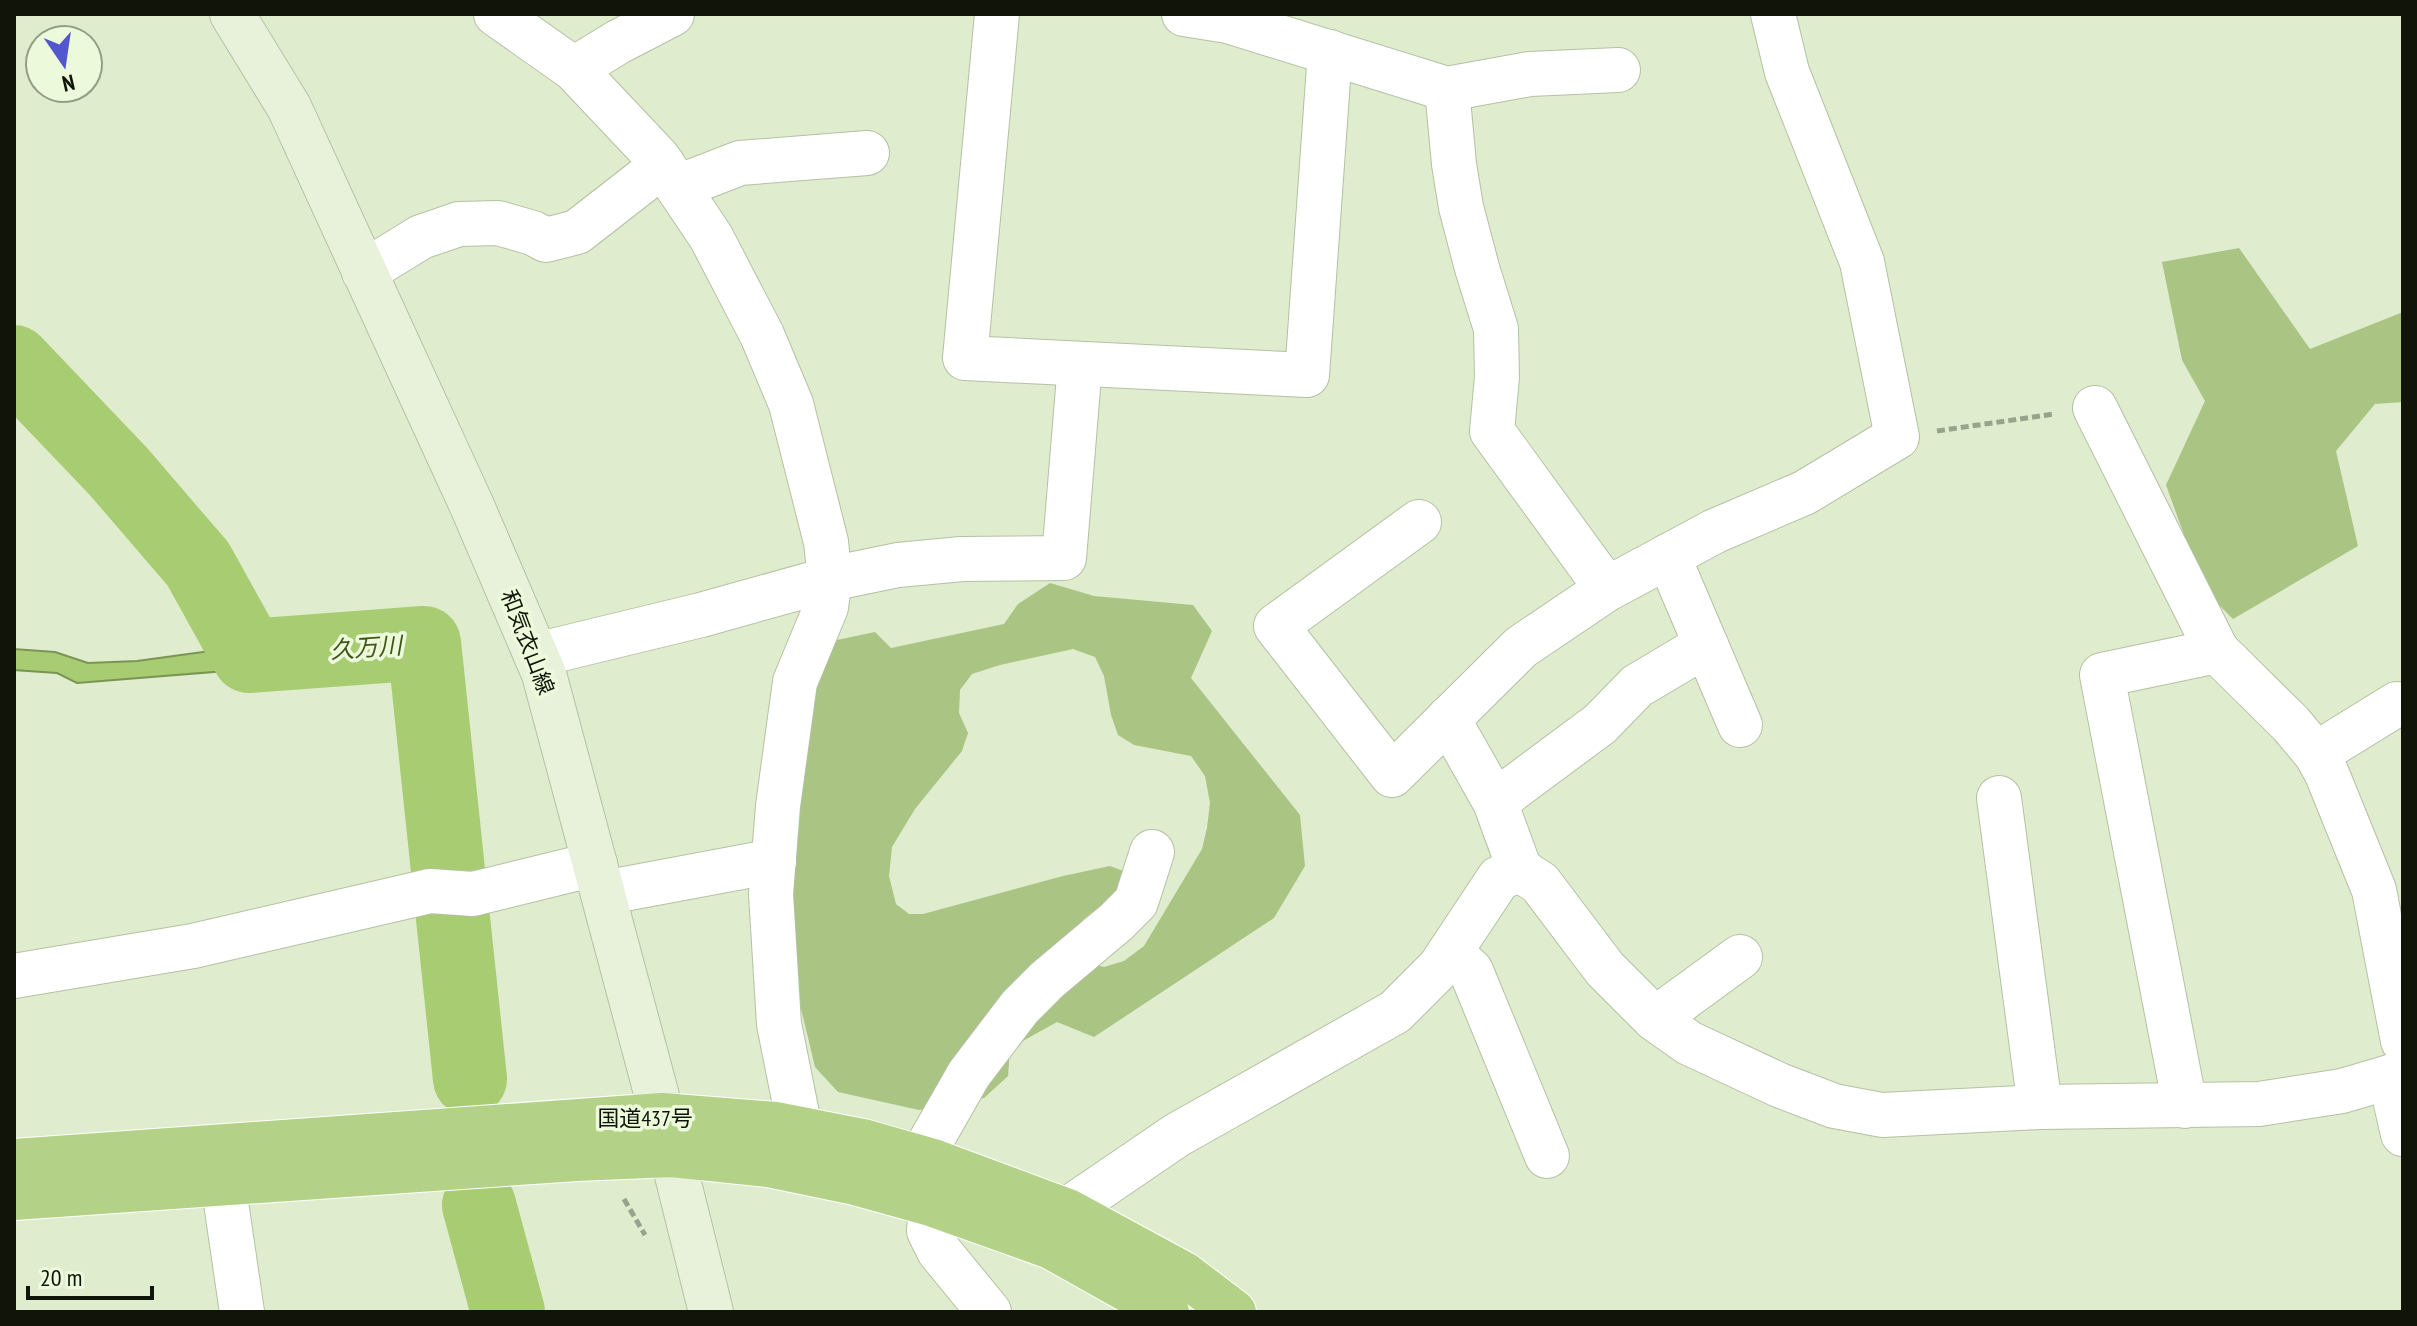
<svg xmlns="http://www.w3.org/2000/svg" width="2417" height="1326" viewBox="0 0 2417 1326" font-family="'PT Sans Narrow','Noto Sans JP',sans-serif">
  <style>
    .green { fill: #a9c483; fill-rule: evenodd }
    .water { fill: #a8cc72; stroke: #7a9552; stroke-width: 2 }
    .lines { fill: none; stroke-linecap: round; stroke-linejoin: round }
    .river { stroke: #a8cc72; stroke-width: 74 }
    .street-casing { stroke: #b4c1a3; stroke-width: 46 }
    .secondary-casing { stroke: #b4c1a3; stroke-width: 46 }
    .highway-casing { stroke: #fff; stroke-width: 46 }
    .path { stroke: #99a38c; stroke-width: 5; stroke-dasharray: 8 4; stroke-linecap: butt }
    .street { stroke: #fff; stroke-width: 44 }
    .secondary { stroke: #e8f2db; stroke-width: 44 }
    .highway { stroke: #b3d287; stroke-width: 44 }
    .labels { text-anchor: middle; stroke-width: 7; stroke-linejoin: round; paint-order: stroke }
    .street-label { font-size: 22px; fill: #101409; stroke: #ecfadb }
    .water-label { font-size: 24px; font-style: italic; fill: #3f5516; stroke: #ecfadb }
  </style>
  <rect width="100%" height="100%" fill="#dfecce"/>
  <g class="green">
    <path d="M2239,248L2310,349L2403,312V402L2375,404L2336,451L2358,546L2233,619L2204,590L2166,485L2205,401L2182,360L2162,262Z"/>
    <path d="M1050,583L1094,596L1193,605L1212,631L1191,678L1300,815L1305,866L1274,918L1094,1037L1057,1022L1010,1048L1008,1076L984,1098L919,1110L838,1092L815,1067L794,979L793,862L812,685L832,641L875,632L891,648L1004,624L1018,604ZM1073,649L1095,657L1104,676L1111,715L1118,735L1134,745L1191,756L1205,776L1210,803L1207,828L1202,849L1144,946L1124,961L1104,967L1088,963L1071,937C1081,916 1097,909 1117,898L1126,872L1110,866L1063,876L923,914H909L896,904L889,876L892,847L915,809L962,751L968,733L959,713L960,690L972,674L1000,665Z"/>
  </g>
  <path class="water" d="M239,647L250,669L77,683L57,673L14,670V649L55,652L88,663L137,661Z"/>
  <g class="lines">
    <g class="river">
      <path d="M14,362L118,471L198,564L249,656L424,643L470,1079"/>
      <path d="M479,1205L508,1312"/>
    </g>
    <defs>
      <g id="street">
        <path d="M496,14L574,69L658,158L711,237L762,335L791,404L826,542L830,579L826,607L795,682L778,806L771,894L779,1024L800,1129"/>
        <path d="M997,14L965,358L1307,375L1330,52"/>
        <path d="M1184,14L1228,21L1447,89L1454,164L1461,207L1477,268L1496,329L1497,377L1492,431L1607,589"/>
        <path d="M574,69L618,42L672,14"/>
        <path d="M1447,89L1530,74L1618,70"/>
        <path d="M678,187L740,163L867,153"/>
        <path d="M364,272L421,237L459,224L498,223L533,233L546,240L577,232L663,165"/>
        <path d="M2095,408L2217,651L2291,724L2316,754L2327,774L2374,890L2403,1041"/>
        <path d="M1419,522L1276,626L1392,775L1521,647L1607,589L1715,531L1804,493L1897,437L1862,262L1787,72L1773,14"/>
        <path d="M1668,556L1740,725"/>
        <path d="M536,655L701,615L830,579L898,565L962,559L1064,558L1080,364"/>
        <path d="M1448,719L1495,802L1520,870"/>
        <path d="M2316,754L2397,704"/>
        <path d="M1999,798L2040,1107"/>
        <path d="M1495,802L1600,724L1637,686L1706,645"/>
        <path d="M603,893L774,861"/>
        <path d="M1450,952L1471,971L1547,1156"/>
        <path d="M14,976L193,946L430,891L473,894L595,864"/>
        <path d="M1655,1019L1740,957"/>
        <path d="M2390,1077L2403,1134"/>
        <path d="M2185,1106L2102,675L2217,651"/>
        <path d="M218,1148L242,1312"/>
        <path d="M921,1158L969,1074L1020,1007L1047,980L1116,922L1136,902L1152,852"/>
        <path d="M931,1204L929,1231L939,1251L989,1312"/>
        <path d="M1039,1229L1177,1135L1395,1012L1440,967L1499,878L1520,870L1540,883L1605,969L1655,1019L1689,1043L1779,1085L1834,1106L1882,1115L2040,1107L2259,1104L2342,1091L2403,1073"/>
      </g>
      <path id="secondary" d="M232,14L289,107L472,506L544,674L662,1115L711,1312"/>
      <g id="highway">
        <path d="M14,1161L662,1115L776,1124L863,1141L936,1162L1068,1211L1184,1274L1234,1312"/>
        <path d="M14,1198L577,1159L672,1155L768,1165L855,1183L931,1204L1051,1247L1167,1312"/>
      </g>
    </defs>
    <use href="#street" class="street-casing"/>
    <use href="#secondary" class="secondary-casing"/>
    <use href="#highway" class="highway-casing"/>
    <g class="path">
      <path d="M1937,431L2054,414"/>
      <path d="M624,1199L645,1235"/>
    </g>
    <use href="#street" class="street"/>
    <use href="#secondary" class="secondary"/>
    <use href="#highway" class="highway"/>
  </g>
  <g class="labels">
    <g class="street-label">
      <text transform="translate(528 642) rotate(69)" y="8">和気衣山線</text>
      <text x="645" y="1126">国道437号</text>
    </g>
    <g class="water-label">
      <text transform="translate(366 648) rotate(-4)" y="8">久万川</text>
    </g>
  </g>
  <rect width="2417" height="1326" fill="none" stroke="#101409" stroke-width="32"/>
  <g transform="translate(64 64) rotate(167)"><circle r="38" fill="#ecfadb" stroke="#949e87" stroke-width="2"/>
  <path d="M0-6L14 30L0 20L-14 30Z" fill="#5357ce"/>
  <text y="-12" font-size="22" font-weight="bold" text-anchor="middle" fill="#101409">N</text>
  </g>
  <path d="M28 1286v12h124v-12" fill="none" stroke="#101409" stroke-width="4"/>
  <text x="40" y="1286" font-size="24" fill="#101409" stroke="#ecfadb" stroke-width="6" paint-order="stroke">20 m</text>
</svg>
